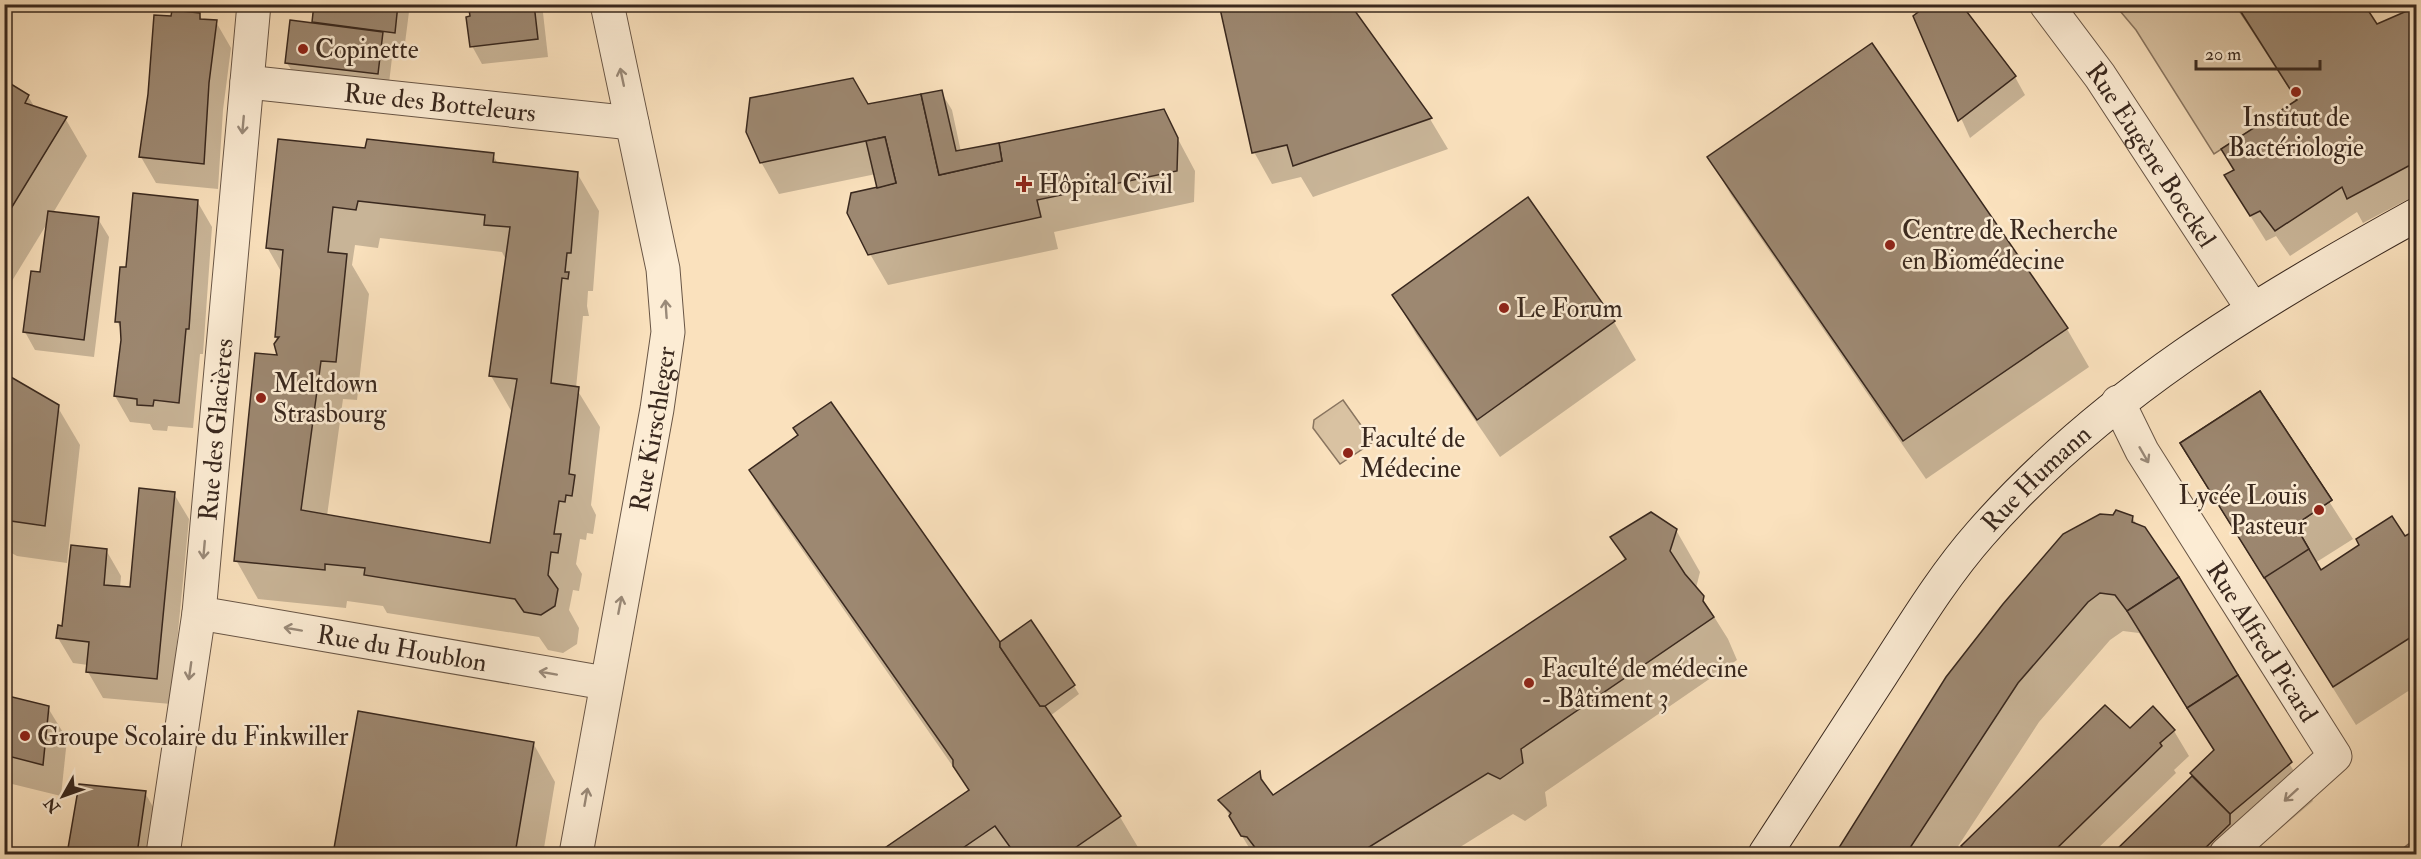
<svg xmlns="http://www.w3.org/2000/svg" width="2421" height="859" viewBox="0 0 2421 859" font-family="'IM FELL Double Pica',serif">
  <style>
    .green { fill: #d9c2a2; stroke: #897560; stroke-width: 1.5 }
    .water { fill: #b8a287; stroke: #85715d; stroke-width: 1.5 }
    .shadow { fill: #0003; fill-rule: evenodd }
    .building { fill: #9d8871; stroke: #39281e; stroke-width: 1.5; fill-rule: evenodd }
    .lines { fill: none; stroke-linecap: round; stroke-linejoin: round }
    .street-casing { stroke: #695646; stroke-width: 35 }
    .secondary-casing { stroke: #39281e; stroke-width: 35 }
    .street { stroke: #fcecd4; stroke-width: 33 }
    .secondary { stroke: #fcecd4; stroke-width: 33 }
    .oneway { stroke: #9a8a79 }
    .poi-dot { fill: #8f2418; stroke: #fcecd4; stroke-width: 2 }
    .labels { text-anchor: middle; stroke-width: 5; stroke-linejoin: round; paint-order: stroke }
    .poi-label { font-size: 26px; fill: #39281e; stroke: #fcecd4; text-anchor: start }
    .street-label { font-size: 26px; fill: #39281e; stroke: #fcecd4 }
  </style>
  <rect width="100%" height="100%" fill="#fae1bd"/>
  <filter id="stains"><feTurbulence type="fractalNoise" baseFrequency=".00333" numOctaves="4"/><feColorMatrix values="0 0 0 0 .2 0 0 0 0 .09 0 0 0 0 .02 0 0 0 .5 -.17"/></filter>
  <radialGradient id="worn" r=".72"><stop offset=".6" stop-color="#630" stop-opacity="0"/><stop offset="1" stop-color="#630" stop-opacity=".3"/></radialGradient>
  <g class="green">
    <path d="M2115,5H2236L2297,100L2214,154L2136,30Z"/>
    <path d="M1343,400L1373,442L1340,464L1313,428L1314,420Z"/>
  </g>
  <path class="water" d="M2416,838V854H2396Z"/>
  <g class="shadow">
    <path d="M316,4H410L404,51L393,49L388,92L298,81L287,63L314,24Z"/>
    <path d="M470,4H542L548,57L482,64L472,46Z"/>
    <path d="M1348,4L1430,119L1448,149L1313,197L1301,177L1272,184L1254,152Z"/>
    <path d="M2233,4H2362L2376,26L2416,9V195L2363,223L2357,212L2290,256L2276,236L2266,241L2241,201L2236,171L2299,101L2270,55Z"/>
    <path d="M199,14L203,21L216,22L231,48L223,110L218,189L156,183L141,157L149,94L172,18Z"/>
    <path d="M1915,16L2015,77L2025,95L1970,138Z"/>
    <path d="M7,83L28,96L35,108L65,118L87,156L53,213L98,219L109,237L94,357L35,350L25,332L41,274L48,222L4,294V87Z"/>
    <path d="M941,92L952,110L961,152L1163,111L1195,171L1194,202L1054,232L1058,249L888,285L870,254L879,188L876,174L779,194L761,162L868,106Z"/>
    <path d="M367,150L493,155L498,164L577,173L599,211L593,291H588L587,306L589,316H583L576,388L600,427L591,505L596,515L593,534L587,533L586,540L580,539L576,564L582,574L579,591L573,590L569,610L579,628L577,644L563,653L548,650L539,637L387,613L383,606L347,601L346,608L258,599L236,560L279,357L276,337L282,273L267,247ZM380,238L502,252L507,262L491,376L513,414L491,545L327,516L343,399L357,400L369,294L352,265L355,245L378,248Z"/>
    <path d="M1709,157L2067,329L2089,367L1926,479L1731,195Z"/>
    <path d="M1528,199L1614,322L1636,360L1500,457L1416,334L1394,296Z"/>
    <path d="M197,201L212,227L203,354H200L193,428L168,426L167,431L153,430L150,424L130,422L115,396L122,331L117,321L128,268Z"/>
    <path d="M4,375L57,406L80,445L67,563L17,556L4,549Z"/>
    <path d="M2260,393L2353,539L2315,563L2321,572L2416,532V686L2356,725L2204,481Z"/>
    <path d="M751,470L1000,644L1074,686L1079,694L1050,716L1120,817L1142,854H879L970,791L773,508Z"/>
    <path d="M174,494L189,519L171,704L103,698L88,672V665L73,663L58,638L106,550L121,576L120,588L131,589Z"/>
    <path d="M2132,517L2313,801L2251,854H2114L2194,777L2215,752L2139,633L2123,631L2110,640L2039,722L1953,854H1837L1947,677Z"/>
    <path d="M1676,530L1700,572L1696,588L1728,639L1737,660L1545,792L1547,806L1525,821L1513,814L1449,854H1253L1220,800L1259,773L1273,797L1625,561L1612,537Z"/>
    <path d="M4,697L48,708L67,739L61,796L4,782Z"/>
    <path d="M359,713L533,743L555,782L543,854H335Z"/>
    <path d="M2130,730L2174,731L2189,756L2174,770L2176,773L2092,854H1968L1963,846Z"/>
    <path d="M80,786L145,793L167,831L164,854H70Z"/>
  </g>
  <g class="building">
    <path d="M314,4H398L395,33L312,22Z"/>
    <path d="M468,4H534L538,39L470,47L466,17L470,16Z"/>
    <path d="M1219,4H1350L1432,118L1293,166L1287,145L1252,153Z"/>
    <path d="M1929,4H1961L2016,76L1958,121L1913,16Z"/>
    <path d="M2236,4H2364L2377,24L2416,7V162L2347,199L2342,187L2275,231L2260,211L2250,216L2224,175L2234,170L2221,149L2297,100Z"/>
    <path d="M172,10L200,13V19L217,20L209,83L204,164L139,157L148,94L154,15L171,16Z"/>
    <path d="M290,20L383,32L378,74L285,63Z"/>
    <path d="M1872,43L2068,328L1903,441L1707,157Z"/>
    <path d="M853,78L868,104L921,94L939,175L1002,161L999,143L1164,109L1178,138L1177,171L1037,200L1041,217L868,255L847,213L851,193L896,183L885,137L760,163L746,132L750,98Z"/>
    <path d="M6,81L29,95L25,103L67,117L4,220Z"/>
    <path d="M942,90L956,151L999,143L1002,161L939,175L921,94Z"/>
    <path d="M885,137L896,183L877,188L866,141Z"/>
    <path d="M278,139L365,148L367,139L494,153L493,162L578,172L571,253H567L565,272H569L568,279L562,278L551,383L579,387L569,474L575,475L572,496L566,495L565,502L559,501L554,534H561L558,553L551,552L548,575L558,589L555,606L541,615L524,612L515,599L364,575L365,568L325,564V570L234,561L255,353L277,355L274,344L279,337H275L283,250L266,248ZM358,201L485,215L484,225L510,227L489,376L517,379L490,543L301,510L321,361L336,362L347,254L328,252L333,207L356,210Z"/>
    <path d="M133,193L198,200L189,329H186L179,403L154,400L153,406L137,405V399L114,396L121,340L120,322H115L120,267H126Z"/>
    <path d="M1528,197L1615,321L1477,420L1392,295Z"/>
    <path d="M48,211L99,217L84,340L23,332L31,271L40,272Z"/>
    <path d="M4,373L59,405L45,526L4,520Z"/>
    <path d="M2260,391L2332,500L2295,525L2321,570L2359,545L2356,539L2392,516L2405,536L2416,530V634L2333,687L2180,443Z"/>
    <path d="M2260,391L2332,500L2295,525L2309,549L2264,578L2180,443Z"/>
    <path d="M831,402L1000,642V647L1040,706H1045L1121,816L1066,854H1015L995,826L954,854H876L969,790L953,766V760L749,470L798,435L793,428Z"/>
    <path d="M139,488L175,492L157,679L86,672L89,642L56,638L58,625L62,626L71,545L107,549L104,585L130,587Z"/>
    <path d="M2116,510L2133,516L2132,522L2145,527L2179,577L2127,611L2115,595L2100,593L2088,602L2018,683L1906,854H1835L1946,677L2003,604L2063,534L2100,514L2113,515Z"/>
    <path d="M1651,512L1677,529L1670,551L1685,574L1704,596L1703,601L1714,617L1521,749L1523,763L1500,779L1488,773L1358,854H1260L1247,837L1241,836L1229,816L1231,813L1218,800L1260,771L1261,779L1273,795L1626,559L1610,537Z"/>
    <path d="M2179,577L2238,675L2187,708L2127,611Z"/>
    <path d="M1031,620L1075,685L1045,706H1040L1000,647V642Z"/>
    <path d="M2238,675L2292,762L2230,814L2190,773L2214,750L2187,708Z"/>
    <path d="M4,695L49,706L43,765L4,755Z"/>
    <path d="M2105,705L2130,728L2153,706L2175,730L2160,743L2162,746L2051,854H1970L1961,846Z"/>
    <path d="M358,711L534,742L515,854H333Z"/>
    <path d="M2192,776L2230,814V824L2199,854H2112Z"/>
    <path d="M79,784L146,791L137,854H67Z"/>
  </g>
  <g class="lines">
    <defs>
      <g id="street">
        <path id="s1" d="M2046,4L2100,76L2252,308"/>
        <path id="s2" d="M247,82L632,123"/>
        <path id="s3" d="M2118,402L2142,451L2335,756L2226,854"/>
        <path id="s4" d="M199,613L605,683"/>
        <path id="s5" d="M163,854L199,613L254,4"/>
        <path id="s6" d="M576,854L657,409L668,332L663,269L607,4"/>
      </g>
      <g id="secondary">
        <path id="s7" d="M1765,854C1804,794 1843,734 1882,674C1913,626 1943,576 1981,533C2102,395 2258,302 2416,215"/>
      </g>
    </defs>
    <use href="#street" class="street-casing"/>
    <use href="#secondary" class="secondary-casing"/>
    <use href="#street" class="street"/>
    <use href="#secondary" class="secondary"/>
  </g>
  <defs><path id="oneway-shaft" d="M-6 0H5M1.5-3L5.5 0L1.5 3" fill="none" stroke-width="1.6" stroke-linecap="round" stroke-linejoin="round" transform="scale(1.5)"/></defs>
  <g class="oneway">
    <use href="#oneway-shaft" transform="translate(622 77) rotate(-102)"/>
    <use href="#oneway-shaft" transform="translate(243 125) rotate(95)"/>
    <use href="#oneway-shaft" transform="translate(666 309) rotate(-94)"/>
    <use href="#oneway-shaft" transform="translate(2144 455) rotate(60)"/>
    <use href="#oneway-shaft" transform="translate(204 550) rotate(95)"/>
    <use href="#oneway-shaft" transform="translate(620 605) rotate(-79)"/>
    <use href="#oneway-shaft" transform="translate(293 629) rotate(-170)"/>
    <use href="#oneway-shaft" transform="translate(190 671) rotate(98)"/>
    <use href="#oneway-shaft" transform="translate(548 673) rotate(-170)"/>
    <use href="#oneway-shaft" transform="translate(2291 795) rotate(138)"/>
    <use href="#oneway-shaft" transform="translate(586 797) rotate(-80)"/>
  </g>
  <g class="poi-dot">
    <circle cx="303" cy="49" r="6"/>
    <circle cx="2296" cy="92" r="6"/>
    <path d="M1021 175h6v6h6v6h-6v6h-6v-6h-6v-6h6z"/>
    <circle cx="1890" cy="245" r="6"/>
    <circle cx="1504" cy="308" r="6"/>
    <circle cx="261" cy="398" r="6"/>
    <circle cx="1348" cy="453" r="6"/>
    <circle cx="2319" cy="510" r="6"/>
    <circle cx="1529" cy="683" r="6"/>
    <circle cx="25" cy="736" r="6"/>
  </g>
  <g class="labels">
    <g class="poi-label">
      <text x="315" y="58">Copinette</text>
      <text x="2296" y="126" text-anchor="middle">Institut de<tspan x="2296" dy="30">Bactériologie</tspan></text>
      <text x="1038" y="193">Hôpital Civil</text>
      <text x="1902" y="239">Centre de Recherche<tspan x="1902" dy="30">en Biomédecine</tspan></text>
      <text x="1516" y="317">Le Forum</text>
      <text x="273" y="392">Meltdown<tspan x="273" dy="30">Strasbourg</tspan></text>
      <text x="1360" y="447">Faculté de<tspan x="1360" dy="30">Médecine</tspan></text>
      <text x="2307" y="504" text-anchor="end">Lycée Louis<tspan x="2307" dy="30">Pasteur</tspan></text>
      <text x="1541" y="677">Faculté de médecine<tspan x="1541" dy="30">- Bâtiment 3</tspan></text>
      <text x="37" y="745">Groupe Scolaire du Finkwiller</text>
    </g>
    <g class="street-label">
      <text dy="9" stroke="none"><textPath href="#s2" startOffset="194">Rue des Botteleurs</textPath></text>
      <text dy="9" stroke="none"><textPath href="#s1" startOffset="184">Rue Eugène Boeckel</textPath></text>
      <text dy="9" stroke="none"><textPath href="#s6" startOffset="432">Rue Kirschleger</textPath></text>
      <text dy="9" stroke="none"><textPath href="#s5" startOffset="428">Rue des Glacières</textPath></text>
      <text dy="9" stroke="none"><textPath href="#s7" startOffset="465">Rue Humann</textPath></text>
      <text dy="9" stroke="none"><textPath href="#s3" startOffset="280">Rue Alfred Picard</textPath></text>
      <text dy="9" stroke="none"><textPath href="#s4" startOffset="206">Rue du Houblon</textPath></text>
    </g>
  </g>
  <rect width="2421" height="859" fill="none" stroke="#fae1bd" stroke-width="24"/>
  <rect x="6" y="6" width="2409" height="847" fill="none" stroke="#39281e" stroke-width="3"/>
  <rect x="12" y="12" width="2397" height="835" fill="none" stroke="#39281e" stroke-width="1.5"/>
  <g transform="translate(63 796) rotate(230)" stroke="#fcecd4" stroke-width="4.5" paint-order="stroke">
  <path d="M0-4.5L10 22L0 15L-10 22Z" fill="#39281e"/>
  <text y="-9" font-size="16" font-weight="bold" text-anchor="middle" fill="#39281e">N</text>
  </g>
  <path d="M2196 60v9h124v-9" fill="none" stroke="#39281e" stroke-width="3"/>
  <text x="2205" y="60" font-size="18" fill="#39281e" stroke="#fcecd4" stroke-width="4.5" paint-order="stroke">20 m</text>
  <rect width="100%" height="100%" filter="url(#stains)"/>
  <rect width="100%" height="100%" fill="url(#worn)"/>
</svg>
